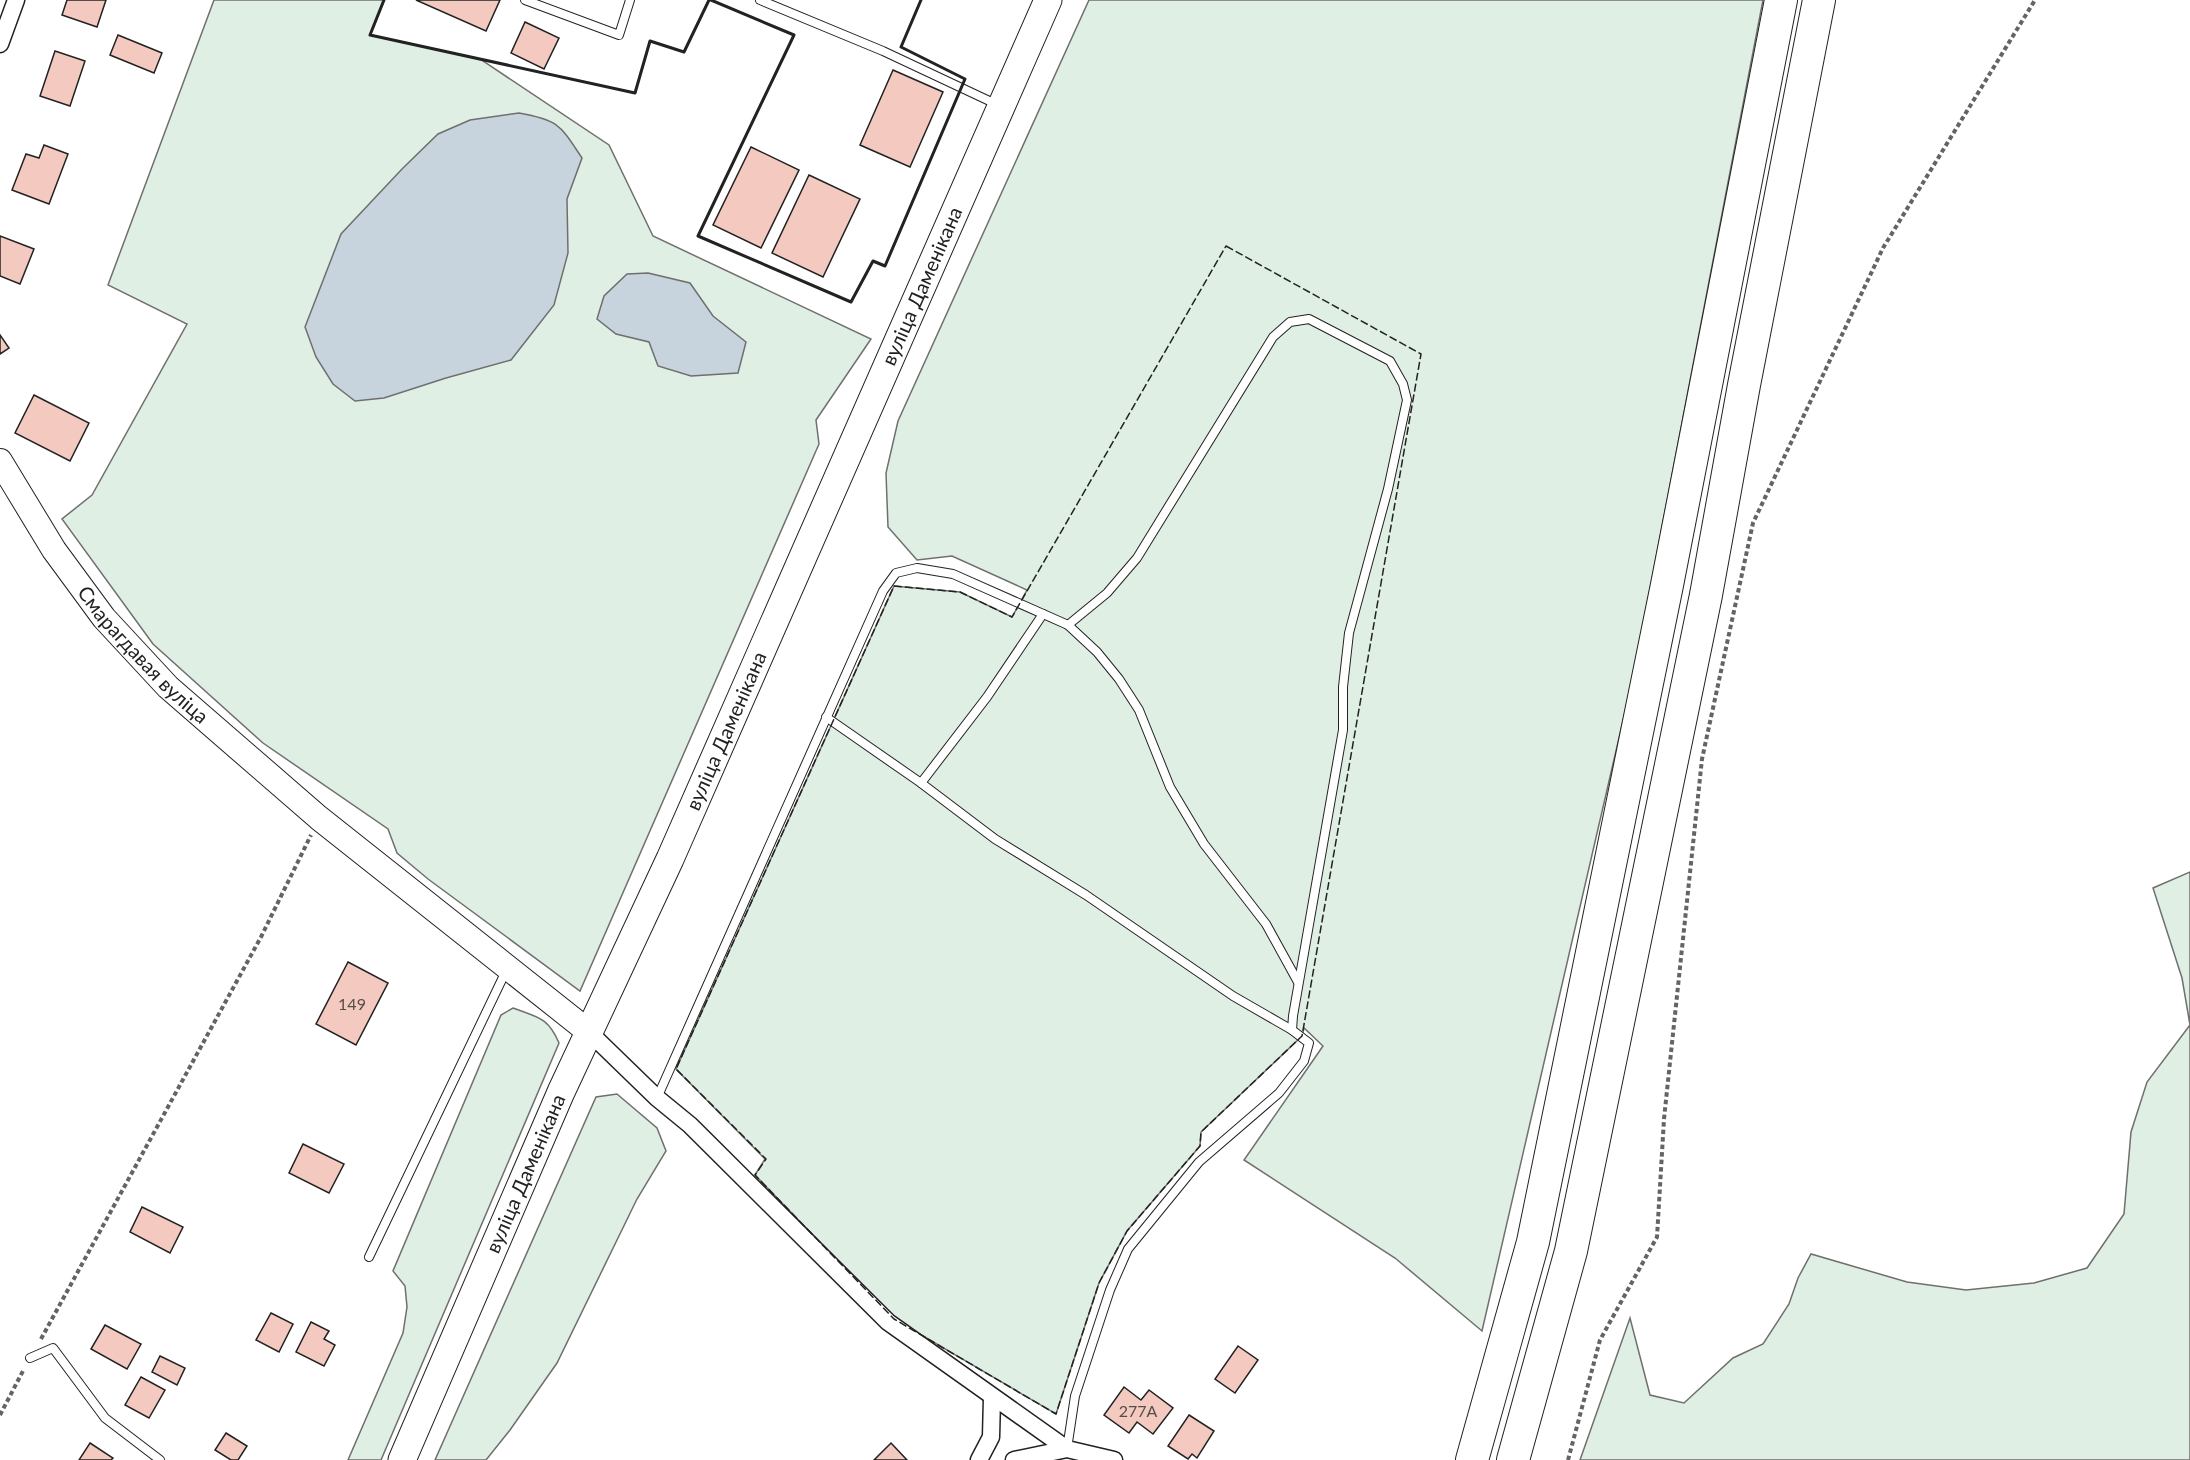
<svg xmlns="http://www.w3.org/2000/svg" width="2190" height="1460" viewBox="0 0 2190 1460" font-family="Lato,sans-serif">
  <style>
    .green { fill: #e0efe3; stroke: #6f6f6f; stroke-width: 1.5 }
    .water { fill: #c7d3dd; stroke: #6f6f6f; stroke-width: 1.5 }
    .building { fill: #f3c9c0; stroke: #222; stroke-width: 1.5 }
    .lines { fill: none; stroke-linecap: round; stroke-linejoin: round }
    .lane-casing { stroke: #222; stroke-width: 10 }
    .street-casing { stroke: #222; stroke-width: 19 }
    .secondary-casing { stroke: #222; stroke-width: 26 }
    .primary-casing { stroke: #222; stroke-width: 29 }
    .highway-casing { stroke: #222; stroke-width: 34 }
    .path { stroke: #646464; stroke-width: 4; stroke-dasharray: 4.5 3; stroke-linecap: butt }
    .lane { stroke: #fff; stroke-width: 8 }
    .street { stroke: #fff; stroke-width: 16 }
    .secondary { stroke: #fff; stroke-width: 24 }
    .primary { stroke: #fff; stroke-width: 27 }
    .highway { stroke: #fff; stroke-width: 32 }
    .fence { stroke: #222; stroke-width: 1.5; stroke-dasharray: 8 3; stroke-linecap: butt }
    .wall { stroke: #222; stroke-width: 3 }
    .labels { text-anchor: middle; stroke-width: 4.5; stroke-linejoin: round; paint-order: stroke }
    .number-label { font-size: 16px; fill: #564c4a }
    .street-label { font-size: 20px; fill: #222; stroke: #fff }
  </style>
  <rect width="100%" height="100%" fill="#fff"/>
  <g class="green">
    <path d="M214,0H384L370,35L480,59L609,145L653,236L871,339L816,420L819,444L580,991L428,879L397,853L388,829L263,743L153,644L62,519L92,495L187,324L108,285Z"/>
    <path d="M1089,0H1763L1634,673L1482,1331L1395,1258L1244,1160L1323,1046L1304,1028L1302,1036L1201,1132L1200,1146L1127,1231L1099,1283L1056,1414L894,1319L755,1175L765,1159L676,1069L894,586L960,592L1012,617L1027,590L952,556L917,560L888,527L886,473L898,421Z"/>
    <path d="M2190,872V1460H1580L1630,1318L1650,1395L1684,1403L1733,1358L1763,1344L1789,1304L1798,1278L1811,1254L1907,1282L1966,1290L2034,1283L2087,1268L2124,1214L2131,1132L2147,1082L2190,1025L2182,978L2153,888Z"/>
    <path d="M513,1008C537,1017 548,1017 559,1043L381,1460H348L403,1333L407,1307L405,1286L393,1271L501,1015Z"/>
    <path d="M617,1094L657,1128L666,1151L637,1199L557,1363L510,1430L486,1460H435L596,1097Z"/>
  </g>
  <g class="water">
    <path d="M519,113C559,120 560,125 582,158L567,199L568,253L554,305L511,360L446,378L384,398L355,401L333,384L316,357L305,327L341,234L402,169L438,134L470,120Z"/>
    <path d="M648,273L690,283L713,316L746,342L738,373L691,376L658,366L649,342L616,334L597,319L604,296L627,274Z"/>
  </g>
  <g class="building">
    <path d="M67,0H106L97,27L62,15Z"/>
    <path d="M416,0H500L486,31Z"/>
    <path d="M525,22L559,38L544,69L511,53Z"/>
    <path d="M118,35L162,53L154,73L110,55Z"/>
    <path d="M55,51L85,61L70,106L40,96Z"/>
    <path d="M893,70L943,92L910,167L860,145Z"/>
    <path d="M44,145L68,154L49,204L12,190L26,154L39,158Z"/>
    <path d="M751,147L799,170L761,248L713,225Z"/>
    <path d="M809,175L860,199L823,277L772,253Z"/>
    <path d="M0,236L34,249L20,284L0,276Z"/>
    <path d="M0,335L9,348L0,354Z"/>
    <path d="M34,395L89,423L70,461L15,433Z"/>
    <path d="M348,962L388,983L356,1045L316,1024Z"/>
    <path d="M303,1144L344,1164L329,1193L289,1173Z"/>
    <path d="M142,1207L183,1227L170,1253L130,1232Z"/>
    <path d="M271,1313L293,1324L279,1352L256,1340Z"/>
    <path d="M311,1322L329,1331L324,1339L335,1345L324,1366L296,1352Z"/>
    <path d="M105,1325L141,1344L127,1369L91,1349Z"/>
    <path d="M1238,1346L1258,1360L1235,1393L1215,1379Z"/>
    <path d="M160,1356L185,1368L177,1385L152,1372Z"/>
    <path d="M141,1377L165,1390L149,1418L125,1405Z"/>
    <path d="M1124,1387L1141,1400L1149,1390L1173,1408L1153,1434L1137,1422L1129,1433L1104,1415Z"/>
    <path d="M1189,1415L1214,1431L1197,1458L1192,1454L1188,1459L1168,1446Z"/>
    <path d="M226,1433L247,1446L238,1460H231L215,1450Z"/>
    <path d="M90,1443L113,1458L111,1460H79Z"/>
    <path d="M891,1443L907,1460H874Z"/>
  </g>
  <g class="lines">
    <defs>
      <g id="lane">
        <path d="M525,0L619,35L630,0"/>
        <path d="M760,0L883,51L998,105"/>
        <path d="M1068,625L1097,652L1119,679L1139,710L1170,787L1204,844L1266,924L1298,982"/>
        <path d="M826,717L921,783L987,697L1043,614"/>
        <path d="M921,783L995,839L1086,895L1233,996L1292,1030"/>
        <path d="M657,1098L883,591L896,573L917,568L953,574L1068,625L1107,593L1137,558L1273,337L1290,322L1309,319L1390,361L1403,384L1407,400L1388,489L1349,633L1343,687V730L1293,1016L1292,1030L1309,1043L1304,1061L1279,1093L1199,1162L1128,1249L1110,1290L1075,1396L1067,1449"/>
        <path d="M369,1257L506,971"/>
        <path d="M30,1358L53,1348L105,1418L160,1460"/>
      </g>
      <g id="street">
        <path d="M0,44L16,0"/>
        <path d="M589,1032L657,1098L690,1125L888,1322L1067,1449"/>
        <path d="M979,1460L991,1437L992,1398"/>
        <path d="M1014,1460L1067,1449L1114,1460"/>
      </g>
      <g id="secondary">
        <path id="s1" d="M0,461L54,550L104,618L168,687L319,818L589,1032"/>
      </g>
      <g id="primary">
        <path id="s2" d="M402,1460L561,1092L670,859L1048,0"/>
      </g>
      <g id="highway">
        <path d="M1472,1460L1533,1242L1667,585L1781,0"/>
        <path d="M1513,1460L1571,1251L1706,595L1744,385L1819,0"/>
      </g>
    </defs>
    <use href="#lane" class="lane-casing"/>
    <use href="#street" class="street-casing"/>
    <use href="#secondary" class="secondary-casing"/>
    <use href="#primary" class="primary-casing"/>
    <use href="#highway" class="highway-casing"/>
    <g class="path">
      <path d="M41,1339L261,937L311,835"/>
      <path d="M0,1415L24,1369"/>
      <path d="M1568,1460L1600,1340L1657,1237L1664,1119L1702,759L1753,523L1883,248L2035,0"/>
    </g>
    <use href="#lane" class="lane"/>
    <use href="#street" class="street"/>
    <use href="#secondary" class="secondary"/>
    <use href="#primary" class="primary"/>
    <use href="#highway" class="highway"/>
    <path class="fence" d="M1226,246L1421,354L1302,1036L1201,1132L1200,1146L1127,1231L1099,1283L1056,1414L894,1319L755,1175L766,1159L676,1069L894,586L960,592L1012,617Z"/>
    <g class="wall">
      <path d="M384,0L370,35L635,93L650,41L684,52L709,0"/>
      <path d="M711,0L794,35L698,236L851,302L873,261L885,266L965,79L901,47L921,0"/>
    </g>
  </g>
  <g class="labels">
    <g class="number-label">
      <text x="352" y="1010">149</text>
      <text x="1138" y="1417">277А</text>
    </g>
    <g class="street-label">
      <text dy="7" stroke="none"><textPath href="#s2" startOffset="1284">вуліца Даменікана</textPath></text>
      <text dy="7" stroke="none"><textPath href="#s1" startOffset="242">Смарагдавая вуліца</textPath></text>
      <text dy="7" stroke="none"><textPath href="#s2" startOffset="798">вуліца Даменікана</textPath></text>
      <text dy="7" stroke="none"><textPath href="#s2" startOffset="312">вуліца Даменікана</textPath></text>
    </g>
  </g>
</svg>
